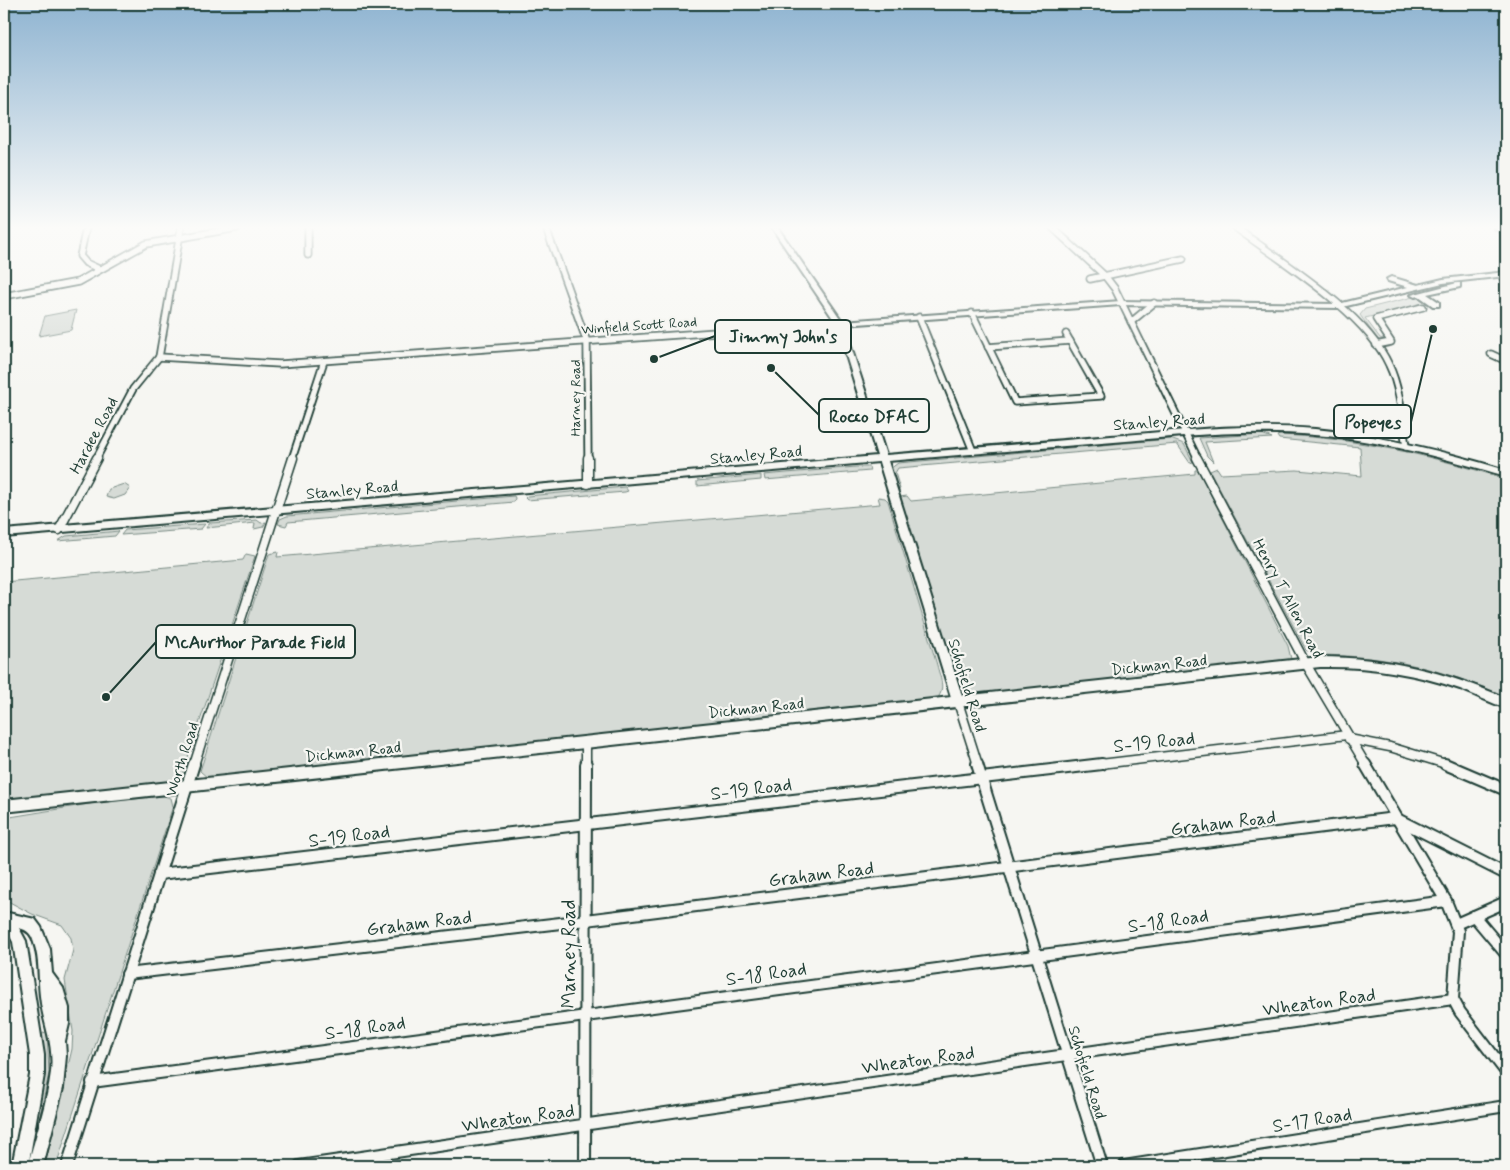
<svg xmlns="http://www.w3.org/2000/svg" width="1510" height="1170" viewBox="0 0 1510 1170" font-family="Mynerve,sans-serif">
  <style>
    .green { fill: #d6dbd6; stroke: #7a8c85 }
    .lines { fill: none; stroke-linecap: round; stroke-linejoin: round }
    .minor-far2-casing { stroke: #1f3d34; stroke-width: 9 }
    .minor-far1-casing { stroke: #1f3d34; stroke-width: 11 }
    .minor-casing { stroke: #1f3d34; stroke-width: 14 }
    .tertiary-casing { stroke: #1f3d34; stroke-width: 4 }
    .minor-far2 { stroke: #f6f6f2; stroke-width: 5.5 }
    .minor-far1 { stroke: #f6f6f2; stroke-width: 8 }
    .minor { stroke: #f6f6f2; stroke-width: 10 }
    .tertiary { fill: #f6f6f2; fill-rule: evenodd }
    .labels { text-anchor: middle; stroke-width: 4.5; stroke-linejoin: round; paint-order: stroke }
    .far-street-label { font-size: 14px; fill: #1f3d34; stroke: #f6f6f2 }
    .street-label { font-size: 16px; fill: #1f3d34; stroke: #f6f6f2 }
    .near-street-label { font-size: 19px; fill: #1f3d34; stroke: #f6f6f2 }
    .leader { fill: none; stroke: #1f3d34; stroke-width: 2 }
    .callout-dot { fill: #1f3d34; stroke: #f6f6f2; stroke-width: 2 }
    .callout { fill: #f6f6f2; stroke: #1f3d34; stroke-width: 2 }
    .callout-label { font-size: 18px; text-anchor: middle; font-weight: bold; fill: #1f3d34 }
  </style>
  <rect width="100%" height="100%" fill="#f6f6f2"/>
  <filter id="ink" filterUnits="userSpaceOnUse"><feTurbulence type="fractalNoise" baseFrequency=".02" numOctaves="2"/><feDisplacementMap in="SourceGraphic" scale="10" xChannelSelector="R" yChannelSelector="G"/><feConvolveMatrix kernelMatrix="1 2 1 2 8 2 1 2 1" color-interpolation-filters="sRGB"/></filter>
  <g filter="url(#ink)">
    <g class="green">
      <path d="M1417,296L1424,298L1428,303L1365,318L1380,338L1388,340H1378L1360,315L1365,309Z"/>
      <path d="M76,310L71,330L39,336L45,316Z"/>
      <path d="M1262,434L1272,438L1205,442L1213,462L1207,456L1199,438Z"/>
      <path d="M1280,435C1358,438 1432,456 1506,479V697C1440,668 1390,656 1318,655L1306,650L1210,471L1217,468L1221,474L1297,470L1362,476L1360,447L1279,439L1277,436Z"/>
      <path d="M1170,439L1184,444L1193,462L1190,463L1177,444L898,468L895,473L900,489L898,490L890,469L898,463Z"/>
      <path d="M856,467H869L870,471L765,480L764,475Z"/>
      <path d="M1195,470H1198L1288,646L1291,659L976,694L968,695L960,688L900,497L907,496L911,501L1195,474Z"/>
      <path d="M761,475V480L697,486V481Z"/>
      <path d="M124,484L130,488L125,495L114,499L106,497L109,489Z"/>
      <path d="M625,487L628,491L625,492L527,500L525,498L527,496Z"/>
      <path d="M514,496L515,498L514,502L288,522L286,526L278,524L280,519L287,516Z"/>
      <path d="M878,497L885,498L888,501L937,665C940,678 946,688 937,699L209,779L200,771L269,554L278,552L277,557L880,504Z"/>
      <path d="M257,520L261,523L266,522L263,527L254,529L255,523L206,528L209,523Z"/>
      <path d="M205,524L201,529L121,535L125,530Z"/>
      <path d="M119,531L115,536L58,541L66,536Z"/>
      <path d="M246,554L255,556L182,775L173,782L4,802V582L243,560Z"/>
      <path d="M163,796L171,798L173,806L56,1166H45L72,1049L73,1031L65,980L73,950L71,938L62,925L32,914L4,899V818L95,803Z"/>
      <path d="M47,1031L49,1073L30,1164L25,1165L39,1036Z"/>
    </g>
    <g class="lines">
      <defs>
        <g id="minor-far2">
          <path d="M86,228L80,256L86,263L99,269"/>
          <path d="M308,228V255"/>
          <path d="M546,228L587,342L588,459"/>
          <path d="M1053,228L1105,276L1115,289L1198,459"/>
          <path d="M1236,228C1282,262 1365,312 1389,365C1401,390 1402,420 1406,447"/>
          <path d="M1500,275L1506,280"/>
          <path d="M1090,279L1183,259"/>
          <path d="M4,296L78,282L146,244L237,228"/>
          <path d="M972,313L1015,402L1101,396L1066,334"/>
          <path d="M919,317L973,451"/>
          <path d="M1131,322L1154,303"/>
          <path d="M1376,345L1391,342L1376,319L1423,307"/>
          <path d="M988,347L1070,341"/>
          <path d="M1491,354L1506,361"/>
          <path d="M159,357L280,364L840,323"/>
          <path d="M159,357L181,228"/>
          <path d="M96,459L133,389L159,357"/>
          <path d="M292,459L324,361"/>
        </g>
        <g id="minor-far1">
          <path d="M588,458V484"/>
          <path d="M1197,458L1306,664L1366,765"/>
          <path d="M59,530L97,458"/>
          <path d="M958,702L978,765"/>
          <path d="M1349,739L1390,747L1449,765"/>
          <path d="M194,765L293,458"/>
          <path d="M586,765V742"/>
          <path d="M1092,765L1347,735"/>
        </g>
        <g id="minor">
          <path d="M977,764L1102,1166"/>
          <path d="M1365,764L1446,901L1458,931L1453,999L1460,1012L1506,1072"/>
          <path d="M1445,764L1506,790"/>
          <path d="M159,874L1102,764"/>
          <path d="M1474,916L1506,954"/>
          <path d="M1456,924L1506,902"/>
          <path d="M127,974L586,920L1395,818L1506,874"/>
          <path d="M92,1082L1446,901"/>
          <path d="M67,1166L194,764"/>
          <path d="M299,1166L1453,999"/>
          <path d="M585,1166L586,764"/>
          <path d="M1124,1166L1506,1106"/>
        </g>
        <g id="tertiary">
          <path d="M772,228H778L842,321L1121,301L1338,304L1408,287L1388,281L1387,279L1391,277L1418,285L1443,279L1506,272V276L1443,283L1338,308L1121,305L844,325L886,455C961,449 1036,443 1111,436C1179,431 1247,423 1315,429C1380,435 1443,451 1506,470V476C1443,458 1380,440 1314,435C1247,429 1180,436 1114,442C1038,448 963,455 888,461L962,696L1320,657C1387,657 1445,672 1506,698V708C1491,703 1475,695 1460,689C1414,673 1368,666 1320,667L4,812V800L951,697L879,462L4,537V530L877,456L836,323Z"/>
          <path d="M1494,228H1502L1506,231V236Z"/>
          <path d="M1457,283H1460V287L1427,294L1439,302V306H1433L1419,296L1415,297L1411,295Z"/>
          <path d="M4,912L35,919L41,927L50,949L52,973L63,988L69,1008V1024L65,1041L66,1056L63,1088L43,1166H12L30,1075V1055L13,942L4,925ZM19,928C28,930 32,935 34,943C40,960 38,979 40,996C43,1025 54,1041 51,1072C47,1102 37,1131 29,1161L44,1075V1055L26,941Z"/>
        </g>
      </defs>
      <use href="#minor-far2" class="minor-far2-casing"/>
      <use href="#minor-far1" class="minor-far1-casing"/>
      <use href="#minor" class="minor-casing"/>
      <use href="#tertiary" class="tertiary-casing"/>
      <use href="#minor-far2" class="minor-far2"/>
      <use href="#minor-far1" class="minor-far1"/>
      <use href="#minor" class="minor"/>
      <use href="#tertiary" class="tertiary"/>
    </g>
  </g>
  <linearGradient id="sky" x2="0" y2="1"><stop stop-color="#8fb4d1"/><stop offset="0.58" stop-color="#fbfbf9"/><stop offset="1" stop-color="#fbfbf9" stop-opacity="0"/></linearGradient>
  <rect width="1510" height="392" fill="url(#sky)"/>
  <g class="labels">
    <g class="far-street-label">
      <text transform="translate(639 325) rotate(-4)" y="5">Winfield Scott Road</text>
      <text transform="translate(575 398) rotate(-90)" y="5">Harney Road</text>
    </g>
    <g class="street-label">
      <text transform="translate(1159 421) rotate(-4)" y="6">Stanley Road</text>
      <text transform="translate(93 435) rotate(-62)" y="6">Hardee Road</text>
      <text transform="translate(756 454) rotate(-5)" y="6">Stanley Road</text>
      <text transform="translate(352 489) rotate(-5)" y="6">Stanley Road</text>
      <text transform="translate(1289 598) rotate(62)" y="6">Henry T Allen Road</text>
      <text transform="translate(1159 664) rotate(-6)" y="6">Dickman Road</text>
      <text transform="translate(968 685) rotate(73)" y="6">Schofield Road</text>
      <text transform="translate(756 707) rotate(-6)" y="6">Dickman Road</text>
      <text transform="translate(353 751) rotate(-6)" y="6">Dickman Road</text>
      <text transform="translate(181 759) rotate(-72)" y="6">Worth Road</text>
      <text transform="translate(1088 1072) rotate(73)" y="6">Schofield Road</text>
    </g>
    <g class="near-street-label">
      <text transform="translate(1154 741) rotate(-6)" y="7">S-19 Road</text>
      <text transform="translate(751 788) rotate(-7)" y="7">S-19 Road</text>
      <text transform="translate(1223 822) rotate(-7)" y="7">Graham Road</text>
      <text transform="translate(349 835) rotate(-7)" y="7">S-19 Road</text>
      <text transform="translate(821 873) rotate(-7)" y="7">Graham Road</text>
      <text transform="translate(1168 920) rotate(-8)" y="7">S-18 Road</text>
      <text transform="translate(419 922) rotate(-7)" y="7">Graham Road</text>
      <text transform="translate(568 954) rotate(-90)" y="7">Marney Road</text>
      <text transform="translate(766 973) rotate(-8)" y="7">S-18 Road</text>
      <text transform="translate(1319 1001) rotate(-8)" y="7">Wheaton Road</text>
      <text transform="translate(365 1027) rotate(-8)" y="7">S-18 Road</text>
      <text transform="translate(918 1059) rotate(-8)" y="7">Wheaton Road</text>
      <text transform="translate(518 1117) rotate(-8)" y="7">Wheaton Road</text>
      <text transform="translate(1312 1119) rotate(-9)" y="7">S-17 Road</text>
    </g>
  </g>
  <path class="leader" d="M654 359L715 336M771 368L819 415M1433 329L1411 422M106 697L156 642"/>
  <g class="callout-dot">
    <circle cx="654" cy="359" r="5"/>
    <circle cx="771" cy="368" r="5"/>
    <circle cx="1433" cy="329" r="5"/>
    <circle cx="106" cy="697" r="5"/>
  </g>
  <g class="callout">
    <rect x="715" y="320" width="136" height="33" rx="5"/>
    <rect x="819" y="399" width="110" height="33" rx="5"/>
    <rect x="1334" y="405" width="77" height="33" rx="5"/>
    <rect x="156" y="625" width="199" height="33" rx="5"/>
  </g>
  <g class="callout-label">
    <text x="783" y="342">Jimmy John's</text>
    <text x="874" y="422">Rocco DFAC</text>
    <text x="1373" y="428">Popeyes</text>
    <text x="255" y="648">McAurthor Parade Field</text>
  </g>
  <rect width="1510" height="1170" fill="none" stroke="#f6f6f2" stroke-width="20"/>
  <rect x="10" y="10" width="1490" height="1150" fill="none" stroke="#1f3d34" stroke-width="2" filter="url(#ink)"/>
</svg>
